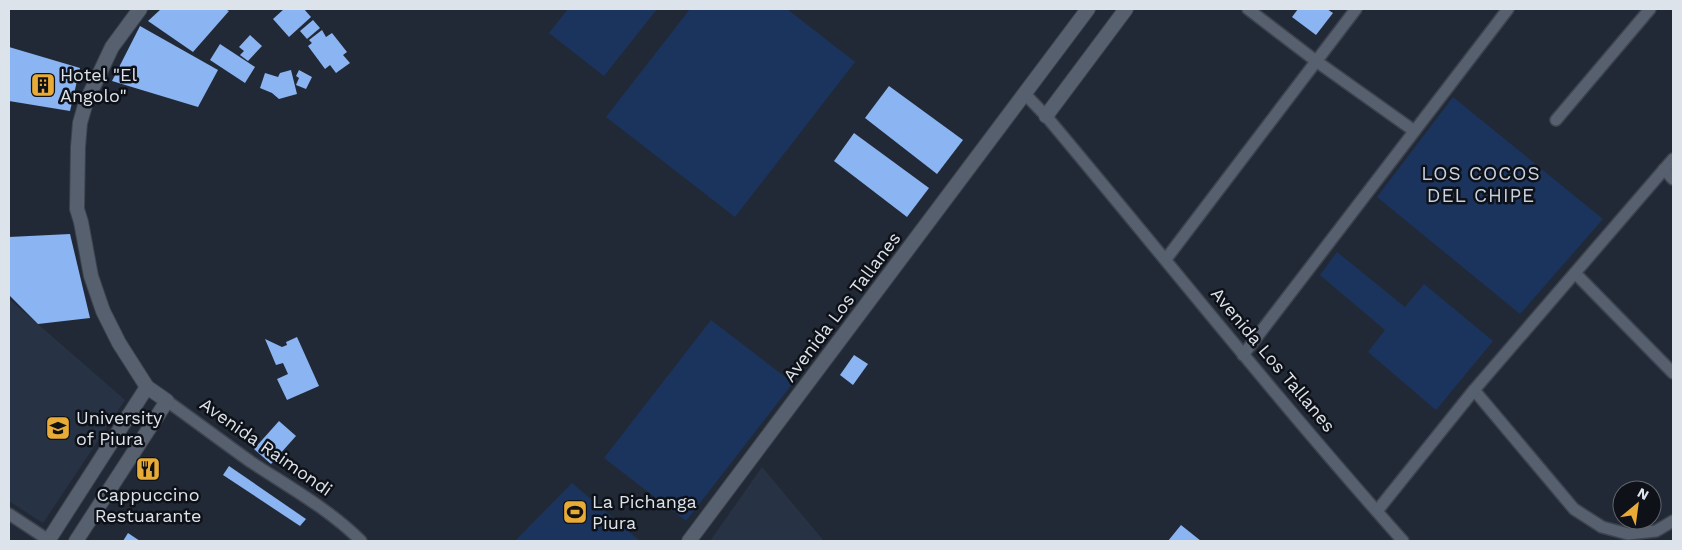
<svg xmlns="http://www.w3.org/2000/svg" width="1682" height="550" viewBox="0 0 1682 550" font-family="'Work Sans',sans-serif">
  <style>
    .built { fill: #273344 }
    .green { fill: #1b345d }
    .building { fill: #8bb4f3 }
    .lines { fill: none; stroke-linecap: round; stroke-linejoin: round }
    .minor-casing { stroke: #3d434e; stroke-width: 14 }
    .tertiary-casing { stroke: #3d434e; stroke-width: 16 }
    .secondary-casing { stroke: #3d434e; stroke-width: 16 }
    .minor { stroke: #56606e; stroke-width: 11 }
    .tertiary { stroke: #56606e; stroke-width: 14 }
    .secondary { stroke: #56606e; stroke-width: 14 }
    .labels { text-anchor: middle; stroke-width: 5; stroke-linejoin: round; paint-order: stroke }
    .poi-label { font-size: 18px; fill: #dde3eb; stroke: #0e1117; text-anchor: start }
    .street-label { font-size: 18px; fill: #dde3eb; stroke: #0e1117 }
    .neighbourhood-label { font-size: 19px; letter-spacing: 1px; fill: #c7d2e3; stroke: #0e1117 }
  </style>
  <rect width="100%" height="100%" fill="#212936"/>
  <g class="built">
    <path d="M9,299L125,400L43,523L9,501Z"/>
    <path d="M762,467L824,541H710Z"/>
  </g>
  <g class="green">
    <path d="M568,9H657L604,76L549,33Z"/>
    <path d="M690,9H787L855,62L735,217L606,117Z"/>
    <path d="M1453,97L1603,219L1520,314L1377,197Z"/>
    <path d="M1337,252L1405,307L1424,284L1493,341L1436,410L1368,352L1385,330L1320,275Z"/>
    <path d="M711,320L793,383L686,521L604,458Z"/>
    <path d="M572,483L640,541H515Z"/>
  </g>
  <g class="building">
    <path d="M161,9H225L229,11L193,52L148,21Z"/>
    <path d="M284,9H304L311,17L289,37L273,19Z"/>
    <path d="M1298,9H1327L1333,13L1316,35L1292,17Z"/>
    <path d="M313,20L320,28L307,39L300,31Z"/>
    <path d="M140,26L218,70L198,107L112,81Z"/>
    <path d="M322,30L326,37L332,33L347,52L343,55L350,63L336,73L330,65L325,69L308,46L312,43L309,40Z"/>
    <path d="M250,35L262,46L248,61L240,55L244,51L239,47Z"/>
    <path d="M220,44L255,67L245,83L210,60Z"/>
    <path d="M9,47L80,68L70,111L9,101Z"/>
    <path d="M291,70L297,94L279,99L272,93L260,88L265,73L278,77L280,73Z"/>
    <path d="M299,70L312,77L306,89L296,85L299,78L296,76Z"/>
    <path d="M889,86L963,140L937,174L865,118Z"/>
    <path d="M854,133L929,188L907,217L834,161Z"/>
    <path d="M70,234L90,318L38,324L9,295V237Z"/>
    <path d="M297,337L319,386L287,400L277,379L288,374L283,363L276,365L265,339L282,347L287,345L286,342Z"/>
    <path d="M854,355L868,364L853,385L840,375Z"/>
    <path d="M279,421L296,436L271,464L254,449Z"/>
    <path d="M229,466L306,519L300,526L223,475Z"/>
    <path d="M1181,525L1201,541H1168Z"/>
    <path d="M128,533L140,541H123Z"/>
  </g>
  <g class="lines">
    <defs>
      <g id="minor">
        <path d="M1248,9L1316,61L1413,130"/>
        <path d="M1025,94L1046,116C1165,258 1280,403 1403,541"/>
        <path d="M1556,120L1650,9"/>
        <path d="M1664,169L1673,179"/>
        <path d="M1166,259L1356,9"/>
        <path d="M1575,273L1673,373"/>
        <path d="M1243,355L1508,9"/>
        <path d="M1474,390L1574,509L1602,527L1628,534L1656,531L1673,521"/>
        <path d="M167,401C195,421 223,442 251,462C289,487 329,509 361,541"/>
        <path d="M1377,511L1474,390L1673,159"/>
        <path d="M9,514L50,541"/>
      </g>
      <g id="tertiary">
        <path d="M1046,116L1126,9"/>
        <path d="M48,541L147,387"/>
        <path d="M76,541L167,401L147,387L119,343L103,311L91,276L81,222L77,209L78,147L80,123L86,102L112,47L140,9"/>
      </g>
      <path id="secondary" d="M689,541L1088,9"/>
    </defs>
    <use href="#minor" class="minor-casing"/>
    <use href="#tertiary" class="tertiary-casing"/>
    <use href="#secondary" class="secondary-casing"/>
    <use href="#minor" class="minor"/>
    <use href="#tertiary" class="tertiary"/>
    <use href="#secondary" class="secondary"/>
  </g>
  <defs>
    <symbol id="building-square" viewBox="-11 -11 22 22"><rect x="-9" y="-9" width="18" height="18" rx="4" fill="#e8ab37" stroke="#0e1117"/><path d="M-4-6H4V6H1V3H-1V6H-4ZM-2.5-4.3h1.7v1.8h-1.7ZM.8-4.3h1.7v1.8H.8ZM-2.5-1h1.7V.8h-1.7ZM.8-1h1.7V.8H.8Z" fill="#111"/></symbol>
    <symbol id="university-square" viewBox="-11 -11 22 22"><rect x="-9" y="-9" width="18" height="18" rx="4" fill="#e8ab37" stroke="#0e1117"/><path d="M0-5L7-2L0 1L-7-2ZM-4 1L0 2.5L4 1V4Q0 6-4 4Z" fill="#111"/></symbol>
    <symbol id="restaurant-square" viewBox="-11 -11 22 22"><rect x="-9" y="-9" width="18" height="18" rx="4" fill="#e8ab37" stroke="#0e1117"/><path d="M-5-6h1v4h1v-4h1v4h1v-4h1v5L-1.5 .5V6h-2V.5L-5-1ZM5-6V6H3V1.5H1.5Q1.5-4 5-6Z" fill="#111"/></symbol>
    <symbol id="stadium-square" viewBox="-11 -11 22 22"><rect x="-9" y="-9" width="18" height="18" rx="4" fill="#e8ab37" stroke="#0e1117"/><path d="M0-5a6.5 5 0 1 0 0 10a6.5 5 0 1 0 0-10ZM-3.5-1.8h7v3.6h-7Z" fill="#111"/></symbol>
  </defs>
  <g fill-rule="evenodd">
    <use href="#building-square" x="29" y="71" width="28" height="28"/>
    <use href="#university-square" x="44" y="414" width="28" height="28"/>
    <use href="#restaurant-square" x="134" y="455" width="28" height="28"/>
    <use href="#stadium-square" x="561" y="498" width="28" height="28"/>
  </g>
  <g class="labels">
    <g class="poi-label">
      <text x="60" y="81">Hotel "El<tspan x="60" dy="21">Angolo"</tspan></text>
      <text x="76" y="424">University<tspan x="76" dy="21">of Piura</tspan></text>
      <text x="148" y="501" text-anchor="middle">Cappuccino<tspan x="148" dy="21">Restuarante</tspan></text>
      <text x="592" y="508">La Pichanga<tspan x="592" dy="21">Piura</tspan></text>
    </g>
    <g class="street-label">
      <text transform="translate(842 307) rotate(-53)" y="6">Avenida Los Tallanes</text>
      <text transform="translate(1273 360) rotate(50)" y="6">Avenida Los Tallanes</text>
      <text transform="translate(266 447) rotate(35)" y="6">Avenida Raimondi</text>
    </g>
    <g class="neighbourhood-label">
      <text x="1481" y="180">LOS COCOS<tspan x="1481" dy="22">DEL CHIPE</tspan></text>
    </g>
  </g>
  <rect width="1682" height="550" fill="none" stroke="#dde3eb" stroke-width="20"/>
  <g transform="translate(1637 505) rotate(29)"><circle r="24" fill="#0e1117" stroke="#61656c"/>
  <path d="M0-4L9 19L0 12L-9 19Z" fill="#e8ab37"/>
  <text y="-8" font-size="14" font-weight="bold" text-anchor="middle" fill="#dde3eb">N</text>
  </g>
</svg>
